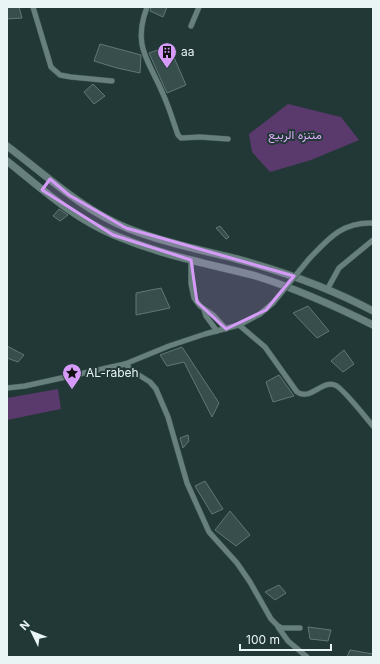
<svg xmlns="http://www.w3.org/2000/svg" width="380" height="664" viewBox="0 0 380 664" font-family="Inter,Vazirmatn,sans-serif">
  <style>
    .green { fill: #5a396d }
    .building { fill: #374e4c; stroke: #5f7775 }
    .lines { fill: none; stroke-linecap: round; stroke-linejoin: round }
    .minor-casing { stroke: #425755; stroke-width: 6 }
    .secondary-casing { stroke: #425755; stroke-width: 8 }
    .minor { stroke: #67807d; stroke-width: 5 }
    .secondary { stroke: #67807d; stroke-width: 7 }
    .minor-bridge-casing { stroke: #425755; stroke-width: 6; stroke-linecap: butt }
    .minor-bridge { stroke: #67807d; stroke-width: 5 }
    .marked { fill: #d69bf9; fill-opacity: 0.2; stroke: #d69bf9; stroke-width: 3; stroke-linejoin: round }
    .labels { text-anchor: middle; stroke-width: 4; stroke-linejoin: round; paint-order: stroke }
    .poi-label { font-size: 12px; fill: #e8f5f4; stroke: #213836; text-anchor: start }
    .park-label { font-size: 12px; fill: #dcacf9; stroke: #213836 }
  </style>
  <rect width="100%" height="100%" fill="#213836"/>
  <g class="green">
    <path d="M288,104L341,117L359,140L311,160L270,172L252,152L249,134Z"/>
    <path d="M58,389L61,409L7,420V398Z"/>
  </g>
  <g class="building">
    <path d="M7,7H19L22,18L7,19Z"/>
    <path d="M151,7H167L163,17L150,11Z"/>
    <path d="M100,44L141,55L140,73L117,68L94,61Z"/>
    <path d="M169,46L186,85L167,93L149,53Z"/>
    <path d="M93,84L105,96L94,104L84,92Z"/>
    <path d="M59,209L68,215L60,221L53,216Z"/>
    <path d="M220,226L229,237L226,239L216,228Z"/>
    <path d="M161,288L170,308L136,315V293Z"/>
    <path d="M308,306L329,331L317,338L293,313Z"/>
    <path d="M7,346L24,355L18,362L7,358Z"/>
    <path d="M182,347L219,403L212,417L184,362L167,366L160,355Z"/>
    <path d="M344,350L354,364L343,372L331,361Z"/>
    <path d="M279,375L294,396L273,402L266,382Z"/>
    <path d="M188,435L189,441L183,448L180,438Z"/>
    <path d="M205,481L223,509L212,514L195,486Z"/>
    <path d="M230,511L250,535L236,546L215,530Z"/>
    <path d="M279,585L286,593L275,600L265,592Z"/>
    <path d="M308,627L331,630L328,641L310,639Z"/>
    <path d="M350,650L373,654V657H347Z"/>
  </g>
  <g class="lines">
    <defs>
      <g id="minor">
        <path d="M33,7L51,67L60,75L71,77L112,81"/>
        <path d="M147,7C132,47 149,60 163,94C169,107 173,121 178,135L181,138L200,137L228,139"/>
        <path d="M191,26L199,7"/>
        <path d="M309,259C329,238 342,222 373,223"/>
        <path d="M191,260V284L194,298L200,306L213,315L226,329"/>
        <path d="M328,288L339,268L373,240"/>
        <path d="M204,310L206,316L217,331"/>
        <path d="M239,325L265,347L297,392C311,401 321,380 335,385C343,388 366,418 373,426"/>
        <path d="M125,364L134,372L150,382L156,389L168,417L187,483L209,532L237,563L250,582L271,619L278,626L282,628H300"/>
        <path d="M7,388L25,386L125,364L169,346L205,334L239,325L260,314L273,303"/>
        <path d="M278,627L288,641L307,657"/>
      </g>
      <g id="secondary">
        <path d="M7,146C46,175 81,209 127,228C162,242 201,250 237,259C285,272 330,288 373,311"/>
        <path d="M7,161C41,188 73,218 114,235C138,245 165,254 191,260C213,266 234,270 256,276C297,289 335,306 373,325"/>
      </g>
    </defs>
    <use href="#minor" class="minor-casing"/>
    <use href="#secondary" class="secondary-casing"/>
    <use href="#minor" class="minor"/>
    <use href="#secondary" class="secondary"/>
    <defs>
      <path id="minor-bridge" d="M273,303L309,259"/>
    </defs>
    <use href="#minor-bridge" class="minor-bridge-casing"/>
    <use href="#minor-bridge" class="minor-bridge"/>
  </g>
  <path class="marked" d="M50,179L69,195L126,228L294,276L266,310L226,329L197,302L191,260L113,235L42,190Z"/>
  <defs>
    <symbol id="building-pin" viewBox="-11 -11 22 30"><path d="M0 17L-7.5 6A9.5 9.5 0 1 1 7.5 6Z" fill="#d69bf9" stroke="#213836"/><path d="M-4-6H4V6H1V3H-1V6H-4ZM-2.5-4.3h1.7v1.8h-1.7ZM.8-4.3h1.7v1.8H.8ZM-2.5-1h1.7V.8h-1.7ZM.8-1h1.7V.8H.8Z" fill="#111"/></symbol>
    <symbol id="sight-pin" viewBox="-11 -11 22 30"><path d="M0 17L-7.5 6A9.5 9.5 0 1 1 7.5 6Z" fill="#d69bf9" stroke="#213836"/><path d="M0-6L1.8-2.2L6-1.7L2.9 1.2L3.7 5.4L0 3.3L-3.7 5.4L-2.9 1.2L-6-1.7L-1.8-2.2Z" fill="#111"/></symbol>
  </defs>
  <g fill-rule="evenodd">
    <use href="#building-pin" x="156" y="41" width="22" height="30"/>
    <use href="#sight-pin" x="61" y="362" width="22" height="30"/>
  </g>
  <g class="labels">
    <g class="poi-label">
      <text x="181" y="56">aa</text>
      <text x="86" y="377">AL-rabeh</text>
    </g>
    <g class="park-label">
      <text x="295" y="139">متنزه الربيع</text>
    </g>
  </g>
  <rect width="380" height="664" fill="none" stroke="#e8f5f4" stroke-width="16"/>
  <g transform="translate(32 632) rotate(313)" stroke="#213836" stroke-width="3" paint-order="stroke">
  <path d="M0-3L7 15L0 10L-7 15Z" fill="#e8f5f4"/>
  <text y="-6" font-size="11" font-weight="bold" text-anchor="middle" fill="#e8f5f4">N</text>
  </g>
  <path d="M240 644v6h91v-6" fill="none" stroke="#e8f5f4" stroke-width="2"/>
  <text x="246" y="644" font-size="12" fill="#e8f5f4" stroke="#213836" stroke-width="3" paint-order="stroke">100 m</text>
</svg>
